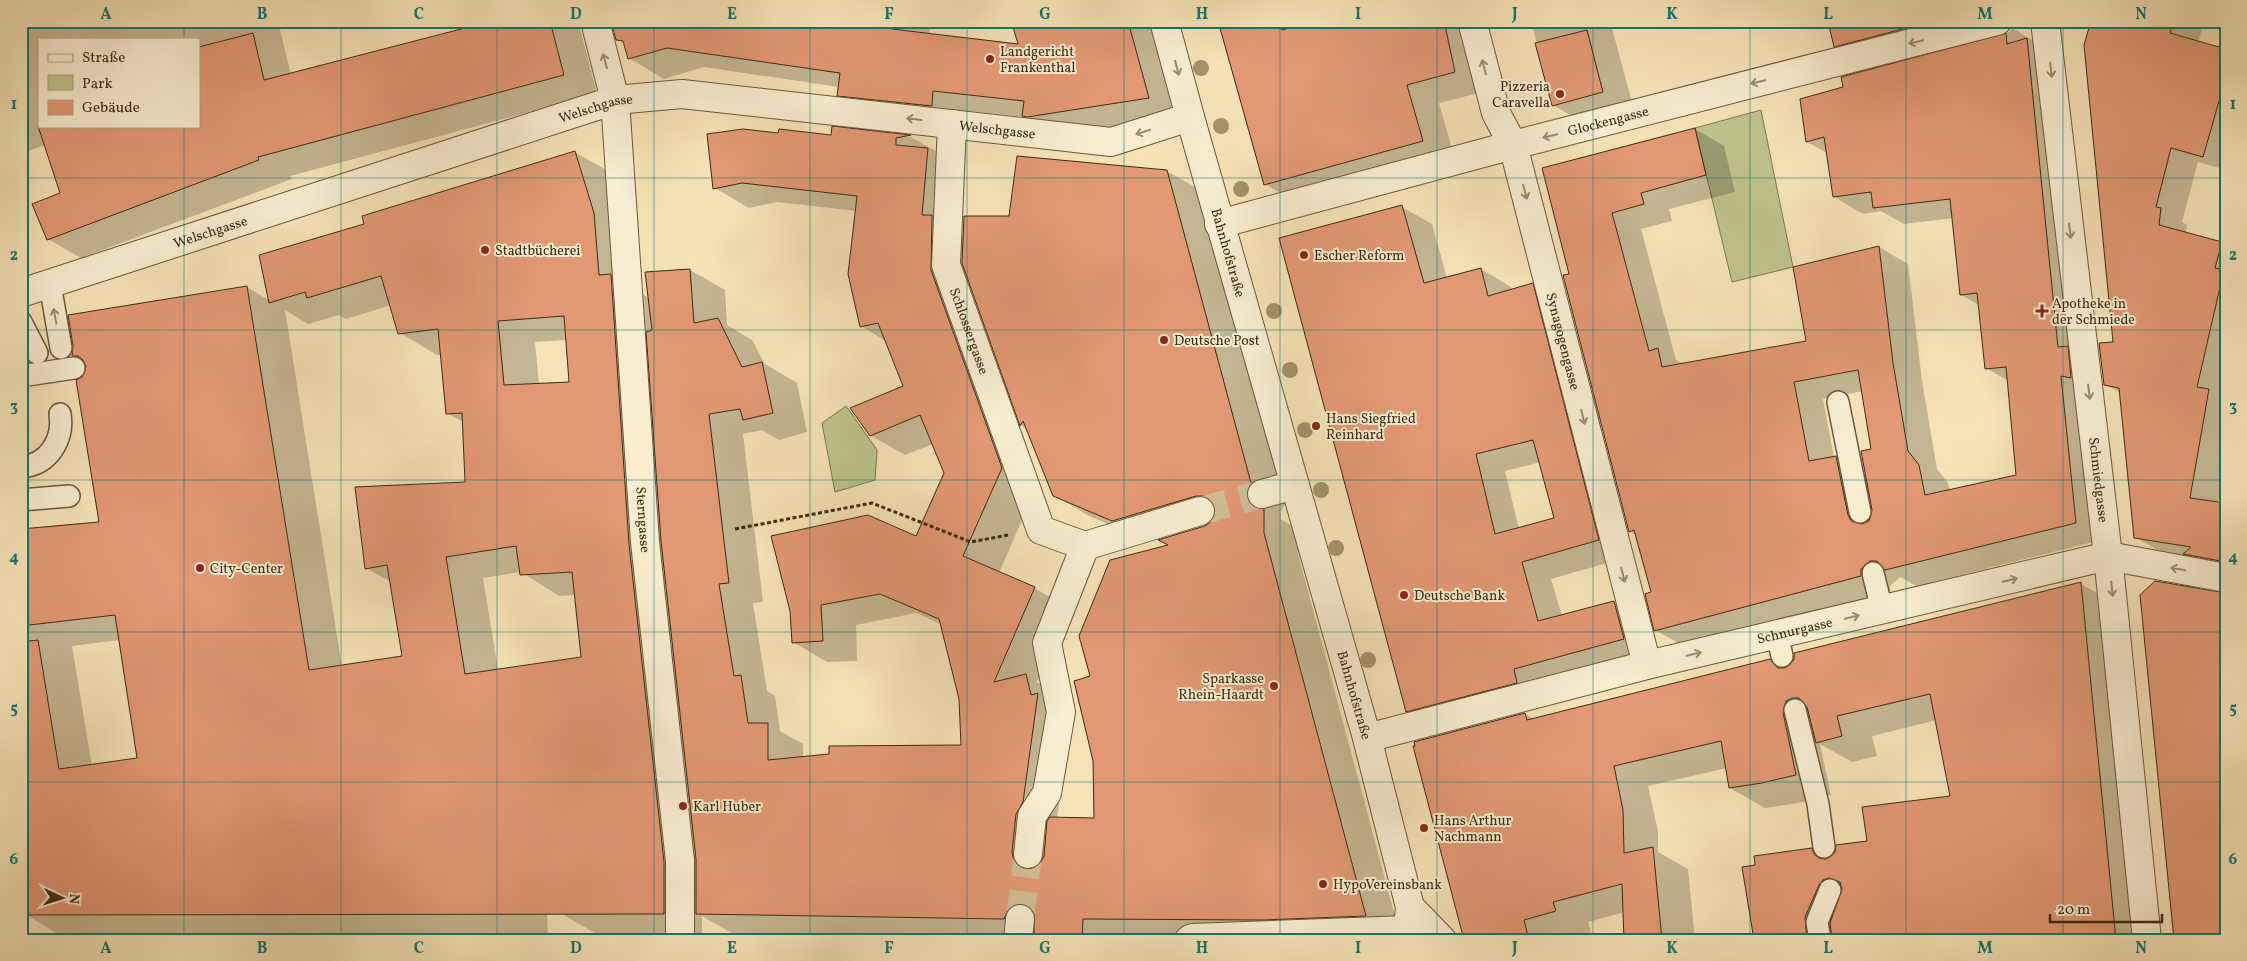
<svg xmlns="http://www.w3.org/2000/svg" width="2247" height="961" viewBox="0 0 2247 961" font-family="Vollkorn,serif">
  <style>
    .green { fill: #bfc38c; stroke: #7e764e }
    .shadow { fill: #0003; fill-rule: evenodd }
    .building { fill: #e29873; stroke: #3d2a10; fill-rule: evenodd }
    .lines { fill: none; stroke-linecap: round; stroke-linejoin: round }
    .pedestrian-tunnel { stroke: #d0be96; stroke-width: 28; stroke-dasharray: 28 14; stroke-linecap: butt }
    .service-casing { stroke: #6b583a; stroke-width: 24 }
    .pedestrian-casing { stroke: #6b583a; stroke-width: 30 }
    .minor-casing { stroke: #6b583a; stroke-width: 30 }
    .path { stroke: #3d2a10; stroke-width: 3; stroke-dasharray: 4 2.5; stroke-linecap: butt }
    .service { stroke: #f8edd0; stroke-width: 21 }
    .pedestrian { stroke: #f8edd0; stroke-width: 28 }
    .minor { stroke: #f8edd0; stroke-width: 28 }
    .tree { fill: #a2926c }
    .oneway { stroke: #9a8c70 }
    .grid { fill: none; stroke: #0f766e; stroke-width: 1; stroke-opacity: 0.55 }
    .poi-dot { fill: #8f2418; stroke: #f8edd0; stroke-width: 2 }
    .labels { text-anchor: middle; stroke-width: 4; stroke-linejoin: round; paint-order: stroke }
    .poi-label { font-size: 14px; fill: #3d2a10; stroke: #f8edd0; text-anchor: start }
    .street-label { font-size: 14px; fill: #3d2a10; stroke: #f8edd0 }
    .neatline { fill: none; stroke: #0f766e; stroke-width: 2 }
    .grid-label { font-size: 16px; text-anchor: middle; font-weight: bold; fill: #0f766e }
  </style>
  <rect width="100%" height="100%" fill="#f5e3b7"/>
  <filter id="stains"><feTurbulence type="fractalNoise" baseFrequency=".004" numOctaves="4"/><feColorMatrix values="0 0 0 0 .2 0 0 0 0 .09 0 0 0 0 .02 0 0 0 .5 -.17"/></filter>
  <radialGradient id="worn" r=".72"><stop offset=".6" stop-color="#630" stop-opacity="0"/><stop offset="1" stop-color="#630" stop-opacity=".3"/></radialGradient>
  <g class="green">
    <path d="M1761,110L1793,267L1732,282L1695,128Z"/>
    <path d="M846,406L877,450L875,480L835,492L822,423Z"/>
  </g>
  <g class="shadow">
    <path d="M21,21H278L291,75L479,26L478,21H578L597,94L290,176L292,179L81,258L48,239L62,194L46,145L21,153ZM39,39H199V126H39Z"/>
    <path d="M619,21H932L929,35L1020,46L1037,21H1157L1184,118L1059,136L1027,117L969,111L967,126L874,115L838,95L839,87L704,67L664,79L629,58Z"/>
    <path d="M1220,21H1472L1487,91L1439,103L1455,159L1297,203L1265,184Z"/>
    <path d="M1531,21H1619L1611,24L1634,110L1584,123L1553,105Z"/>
    <path d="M1830,21H2037L1867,64L1835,46Z"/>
    <path d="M2092,21H2204L2198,43L2226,51V170L2198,162L2182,222L2187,225L2186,233L2224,244L2226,238V458L2218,503L2226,504V572L2211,569L2191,557L2161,552L2135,537L2121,393L2105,384L2114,343Z"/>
    <path d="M2012,28L2041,45L2105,539L1916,586L1900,577L1890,586V593L1685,647L1655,630L1653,593L1636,535L1630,531L1570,274L1543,169L1695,129L1724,146L1735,192L1669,209L1672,221L1641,229L1676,360L1683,364L1807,342L1879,247L1908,264L1922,381L1937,469L1948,483L1950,491L2017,476L2009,381L1986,368L1979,305L1961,295L1954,218L1904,224L1881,211L1863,214L1834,197L1827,153L1807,142L2008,33ZM1863,391L1873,450L1867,475L1834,457L1823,399Z"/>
    <path d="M833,128L911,137L943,155L956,231L964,235L1010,218L1167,171L1202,191L1285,504L1281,511V519L1298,530V554L1400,935L1297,939L1037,940L731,933L702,916V935L600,936L562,914L547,910L548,936H62L24,914L21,896V530L101,523L83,378L88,367L86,362L73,355L247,287L270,301L366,225L575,152L613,174L636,290L649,298L690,270L725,290L727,325L752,340L765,364L797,383L807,432L779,440L762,430L743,434L763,602L753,603L767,691L775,696L780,731L803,744V758L962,746L960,698L941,624L916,613L856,625L857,661L827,662L793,642L791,611L917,537L945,473L933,444L905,455L870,435L905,387L886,341L861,326L857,211L777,202L749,208L715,188L832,137ZM966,271L1022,426L1028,429L1054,495L1089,516L1148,541L1214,520L1170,546L1092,677L1095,820L1057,819L1072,714L1060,695L1037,682L1069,608L1034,588L999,573L1036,488L965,291ZM391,305L400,333L437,355H442L447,413L463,422L467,484L366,568L391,582L403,657L342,667L285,310L308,324L339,315L346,319ZM567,340L571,383L539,384L535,342ZM521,572L559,596L575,595L582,658L498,670L483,578ZM120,640L139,759L92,766L72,646ZM1008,901L1036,917V919L1007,903Z"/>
    <path d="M1402,207L1432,224L1447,278L1481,269L1511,287L1512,290L1532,285L1562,302L1628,557L1551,579L1562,616L1614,603L1644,620L1654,656L1437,728L1407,711ZM1541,462L1556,519L1519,529L1505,471Z"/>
    <path d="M2081,584L2116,604L2148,940H1755L1757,866L1811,850L1828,859L1868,842L1952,797L1937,720L1872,736L1877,756L1852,762L1820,744L1831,795L1798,803L1765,808L1730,788L1727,768L1648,786L1658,831V852L1688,869L1695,940H1626L1625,912L1588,922L1593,940H1466L1525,714L1534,719L1770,660L1786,669Z"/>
  </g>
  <g class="building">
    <path d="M492,21H550L564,75L258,157L259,160L47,240L32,204L60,193L38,126H199V47L253,33L264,80Z"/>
    <path d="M611,21H893L892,29L1018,44L1013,27L1033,21H1128L1149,98L1027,117L1022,116L1024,101L933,91L932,106L837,96L840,73L667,48L628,59L623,41L616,40Z"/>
    <path d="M1218,21H1279L1282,30L1315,21H1444L1455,72L1407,85L1423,141L1264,185Z"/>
    <path d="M1828,21H1933L1834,47Z"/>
    <path d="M2091,21H2174L2170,33L2226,49V77L2203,157L2171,148L2156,207L2161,208L2159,225L2222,242L2215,268L2224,270L2197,387L2209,389L2190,498L2226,503V562L2183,554L2191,547L2134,538L2119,388L2104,385L2099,343L2113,342L2084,45Z"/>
    <path d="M1587,30L1603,92L1552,106L1535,43Z"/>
    <path d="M2006,33L2007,44L2027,38L2058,347L2068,346L2071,378L2061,376L2076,523L1885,570L1877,561H1870L1861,569V576L1654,631L1645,594L1651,592L1634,530L1629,532L1563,275L1569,274L1542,168L1695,128L1706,175L1641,193L1644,204L1612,213L1649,351L1658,348L1662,367L1806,341L1793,267L1879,246L1893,363L1908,451L1919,465L1925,495L2016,475L2006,367L1985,369L1977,293L1960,295L1950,199L1873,208L1871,192L1833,197L1824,137L1806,142L1800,99L1843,87L1841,77ZM1858,370L1871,449L1861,451L1872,510L1869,521L1862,524L1851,521L1848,515L1836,456L1809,461L1794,382Z"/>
    <path d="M832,126L911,135L896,138V145L928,148L922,215H932L931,270L1002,468L963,556L1035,587L994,682L1026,674L1031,695L1038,693L1023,802L1016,814L1012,852L1014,861L1019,867L1026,869L1034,868L1040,864L1044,856L1047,821L1050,817L1094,818L1093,761L1074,681L1090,676L1079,636L1110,560L1168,545L1158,540L1205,526L1212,521L1215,515V507L1210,499L1204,496H1196L1112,521L1053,496L1023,421L1020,426L962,263L964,216H1009L1017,156L1167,170L1251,483L1247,491V499L1251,505L1264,509V533L1366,916L1263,920L1083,919L1082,940H1052L1034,939V913L1029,906L1021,903L1013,905L1008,910L1004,919L696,914V859L661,541L646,332L652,330L645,272L690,269L694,323L718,318L742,367L762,362L773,413L743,420L740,409L709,414L729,583L719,584L734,676L741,675L748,723H768V760L829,754V746L961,745L959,699L939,619L880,594L821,605L823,641L792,643L790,611L771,536L868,515L916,536L944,473L920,415L870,436L850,408L903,386L878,323L860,327L848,274L857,196L742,183L713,189L707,134L743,129L778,133L779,129L831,135Z"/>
    <path d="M575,151L594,213L599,275L611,274L629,544L664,862V914L21,915V642L38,640L59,769L137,758L115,615L21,626V529L99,522L76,380L82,377L86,367L83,360L78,356H72L73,346L68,315L247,286L309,670L402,656L387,565L365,569L355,487L465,482L462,413L446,414L438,329L398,334L381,276L307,298L305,292L269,303L259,255L364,224L362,216ZM564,316L569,382L504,385L498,321ZM516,546L520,575L572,572L581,657L465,674L446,557Z"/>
    <path d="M1402,205L1424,283L1481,268L1488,296L1533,283L1599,540L1522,562L1538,621L1614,601L1624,639L1514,669L1517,683L1406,712L1279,238ZM1533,440L1554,518L1495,534L1476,454Z"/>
    <path d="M2155,581L2226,593V940H2174L2140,595Z"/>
    <path d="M2081,582L2116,940H1832L1830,923L1842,889L1840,882L1829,878L1823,880L1819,885L1805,917L1807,940H1754L1742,867L1755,865L1754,856L1812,848L1814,854L1819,858L1826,859L1835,852L1836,845L1867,841L1862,807L1950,796L1930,694L1837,716L1842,736L1816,743L1807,707L1799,698H1792L1786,701L1783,712L1796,775L1762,783L1729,788L1721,741L1614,766L1623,810L1624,853L1653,847L1662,940H1624L1622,884L1553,902L1556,911L1524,920L1529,940H1464L1413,746H1415L1414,742L1525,713L1527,720L1770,659L1778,668H1785L1794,660V653Z"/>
  </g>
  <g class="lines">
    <g class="pedestrian-tunnel">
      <path d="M1200,511L1262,494"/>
      <path d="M1020,919L1028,854"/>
    </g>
    <defs>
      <g id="service">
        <path d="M50,284L61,348"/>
        <path d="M21,322L37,353"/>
        <path d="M21,376L74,368"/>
        <path d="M1838,402L1860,512"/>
        <path d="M21,467C49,465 64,439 60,414"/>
        <path d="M21,500L69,496"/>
        <path d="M1873,573L1882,610"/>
        <path d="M1777,634L1782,656"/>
        <path d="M1795,710L1818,804L1824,847"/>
        <path d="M1820,940L1817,922L1830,890"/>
      </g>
      <g id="pedestrian">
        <path id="s1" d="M1190,117L1367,738L1410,907L1407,940"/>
        <path id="s2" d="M952,124L946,265L1041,530L1085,546L1047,643L1061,712L1047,793L1032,816L1028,854"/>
        <path d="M1219,224L1513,145"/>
        <path d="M1262,494L1295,485"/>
        <path d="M1085,546L1200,511"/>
        <path d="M1367,738L1647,665"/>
        <path d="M680,861V940"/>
        <path d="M1410,907L1442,940"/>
        <path d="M1018,940L1020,919"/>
        <path d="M1189,940L1192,938L1408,930"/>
      </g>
      <g id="minor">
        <path id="s3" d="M595,21L615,100L645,542L680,861"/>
        <path id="s4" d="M1472,21L1496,113L1513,145L1647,665L2108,556L2226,578"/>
        <path id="s5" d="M2045,21L2108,556L2147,940"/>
        <path id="s6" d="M1513,145L1997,21"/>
        <path id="s7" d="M21,293L615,100L682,94L1111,142L1190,117L1164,21"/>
      </g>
    </defs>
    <use href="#service" class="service-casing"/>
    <use href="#pedestrian" class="pedestrian-casing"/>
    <use href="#minor" class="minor-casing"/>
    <path class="path" d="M735,529L872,503L971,542L1008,535"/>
    <use href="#service" class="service"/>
    <use href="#pedestrian" class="pedestrian"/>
    <use href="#minor" class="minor"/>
  </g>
  <g class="tree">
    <circle cx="1201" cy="68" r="8"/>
    <circle cx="1221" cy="126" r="8"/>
    <circle cx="1241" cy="189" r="8"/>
    <circle cx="1274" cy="311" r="8"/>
    <circle cx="1290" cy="370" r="8"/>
    <circle cx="1305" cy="430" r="8"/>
    <circle cx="1321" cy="490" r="8"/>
    <circle cx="1336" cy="548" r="8"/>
    <circle cx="1368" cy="660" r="8"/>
  </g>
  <defs><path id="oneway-shaft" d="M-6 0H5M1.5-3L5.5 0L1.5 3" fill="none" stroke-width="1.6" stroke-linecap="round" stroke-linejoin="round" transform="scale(1.25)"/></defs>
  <g class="oneway">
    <use href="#oneway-shaft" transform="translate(1916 42) rotate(166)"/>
    <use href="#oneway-shaft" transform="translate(605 61) rotate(-105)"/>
    <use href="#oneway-shaft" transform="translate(1484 67) rotate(-105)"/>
    <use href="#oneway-shaft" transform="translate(1177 68) rotate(75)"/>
    <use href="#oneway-shaft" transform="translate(2051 70) rotate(83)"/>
    <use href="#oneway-shaft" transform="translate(1758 82) rotate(166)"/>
    <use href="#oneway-shaft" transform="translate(914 119) rotate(-173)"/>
    <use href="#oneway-shaft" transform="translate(1143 132) rotate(162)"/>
    <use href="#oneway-shaft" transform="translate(1550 136) rotate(166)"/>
    <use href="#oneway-shaft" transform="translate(1525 192) rotate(76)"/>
    <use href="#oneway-shaft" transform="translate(2070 231) rotate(83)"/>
    <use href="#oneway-shaft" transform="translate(55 316) rotate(-100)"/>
    <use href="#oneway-shaft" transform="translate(2089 392) rotate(83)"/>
    <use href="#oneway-shaft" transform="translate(1583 417) rotate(76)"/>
    <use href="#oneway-shaft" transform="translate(2178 569) rotate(-170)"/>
    <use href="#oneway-shaft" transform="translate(1623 575) rotate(76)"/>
    <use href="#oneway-shaft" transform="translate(2010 580) rotate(-13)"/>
    <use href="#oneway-shaft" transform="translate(2112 589) rotate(84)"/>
    <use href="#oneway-shaft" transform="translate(1852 617) rotate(-13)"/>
    <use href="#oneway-shaft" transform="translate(1694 654) rotate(-13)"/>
  </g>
  <path class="grid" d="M184,21V39M341,21V940M497,21V940M654,21V940M810,21V940M967,21V940M1124,21V940M1280,21V940M1437,21V940M1593,21V940M1750,21V940M1906,21V940M2063,21V940M184,126V940M21,178H2226M21,330H2226M21,480H2226M21,632H2226M21,782H2226"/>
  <g class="poi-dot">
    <circle cx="990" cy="59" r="5"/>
    <circle cx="1560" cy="94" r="5"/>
    <circle cx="485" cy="250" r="5"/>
    <circle cx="1304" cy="255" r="5"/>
    <path d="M2039.5 303.5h5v5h5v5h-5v5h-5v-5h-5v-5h5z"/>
    <circle cx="1164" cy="340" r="5"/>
    <circle cx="1316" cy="426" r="5"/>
    <circle cx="200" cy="568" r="5"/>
    <circle cx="1404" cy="595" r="5"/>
    <circle cx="1274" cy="686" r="5"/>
    <circle cx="683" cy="806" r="5"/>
    <circle cx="1424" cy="828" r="5"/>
    <circle cx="1323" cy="884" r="5"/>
  </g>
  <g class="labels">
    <g class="poi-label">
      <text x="1000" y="56">Landgericht<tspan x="1000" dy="16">Frankenthal</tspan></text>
      <text x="1550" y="91" text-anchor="end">Pizzeria<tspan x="1550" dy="16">Caravella</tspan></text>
      <text x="495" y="255">Stadtbücherei</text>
      <text x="1314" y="260">Escher Reform</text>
      <text x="2052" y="308">Apotheke in<tspan x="2052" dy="16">der Schmiede</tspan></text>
      <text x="1174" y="345">Deutsche Post</text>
      <text x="1326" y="423">Hans Siegfried<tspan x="1326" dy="16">Reinhard</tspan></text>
      <text x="210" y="573">City-Center</text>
      <text x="1414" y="600">Deutsche Bank</text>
      <text x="1264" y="683" text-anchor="end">Sparkasse<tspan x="1264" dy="16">Rhein-Haardt</tspan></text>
      <text x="693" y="811">Karl Huber</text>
      <text x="1434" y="825">Hans Arthur<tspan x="1434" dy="16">Nachmann</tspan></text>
      <text x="1333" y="889">HypoVereinsbank</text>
    </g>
    <g class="street-label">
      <text dy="5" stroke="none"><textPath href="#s7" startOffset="604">Welschgasse</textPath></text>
      <text dy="5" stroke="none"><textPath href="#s6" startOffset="98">Glockengasse</textPath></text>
      <text dy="5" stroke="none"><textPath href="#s7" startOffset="1009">Welschgasse</textPath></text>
      <text dy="5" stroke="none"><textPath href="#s7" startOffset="199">Welschgasse</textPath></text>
      <text dy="5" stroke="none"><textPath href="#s1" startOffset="141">Bahnhofstraße</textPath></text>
      <text dy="5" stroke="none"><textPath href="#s2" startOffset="211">Schlossergasse</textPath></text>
      <text dy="5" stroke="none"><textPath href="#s4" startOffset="334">Synagogengasse</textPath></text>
      <text dy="5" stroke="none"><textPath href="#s5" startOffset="462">Schmiedgasse</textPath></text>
      <text dy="5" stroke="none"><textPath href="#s3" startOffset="502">Sterngasse</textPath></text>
      <text dy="5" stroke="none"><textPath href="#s4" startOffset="820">Schnurgasse</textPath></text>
      <text dy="5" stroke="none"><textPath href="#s1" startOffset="601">Bahnhofstraße</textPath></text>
    </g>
  </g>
  <rect width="2247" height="961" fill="none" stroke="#f5e3b7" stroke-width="55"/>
  <rect x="38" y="38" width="162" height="90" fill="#f8edd0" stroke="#ad9f83"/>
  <rect x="48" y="54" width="25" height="8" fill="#f8edd0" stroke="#ad9f83"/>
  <text x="82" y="62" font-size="15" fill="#3d2a10">Straße</text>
  <rect x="48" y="75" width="25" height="15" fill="#bfc38c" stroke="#ad9f83"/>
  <text x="82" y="88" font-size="15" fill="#3d2a10">Park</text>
  <rect x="48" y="100" width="25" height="15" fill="#e29873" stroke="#ad9f83"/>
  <text x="82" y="112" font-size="15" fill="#3d2a10">Gebäude</text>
  <g transform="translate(62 898) rotate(94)" stroke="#f8edd0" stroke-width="4" paint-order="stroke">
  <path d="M0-4L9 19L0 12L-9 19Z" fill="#3d2a10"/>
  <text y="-8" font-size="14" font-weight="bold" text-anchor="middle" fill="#3d2a10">N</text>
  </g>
  <path d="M2050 914v8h112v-8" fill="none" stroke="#3d2a10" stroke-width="2.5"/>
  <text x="2057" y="914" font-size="15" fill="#3d2a10" stroke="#f8edd0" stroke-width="4" paint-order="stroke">20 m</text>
  <rect x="28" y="28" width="2192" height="906" class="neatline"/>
  <g class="grid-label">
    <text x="106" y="19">A</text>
    <text x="262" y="19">B</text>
    <text x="419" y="19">C</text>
    <text x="576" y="19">D</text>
    <text x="732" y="19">E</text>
    <text x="889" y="19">F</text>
    <text x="1045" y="19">G</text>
    <text x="1202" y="19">H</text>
    <text x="1358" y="19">I</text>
    <text x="1515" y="19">J</text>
    <text x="1672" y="19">K</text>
    <text x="1828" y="19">L</text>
    <text x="1985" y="19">M</text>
    <text x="2141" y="19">N</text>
    <text x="14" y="109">1</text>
    <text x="2233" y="109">1</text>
    <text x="14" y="260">2</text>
    <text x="2233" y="260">2</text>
    <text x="14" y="411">3</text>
    <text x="2233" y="411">3</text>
    <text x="14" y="562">4</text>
    <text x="2233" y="562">4</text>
    <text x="14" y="713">5</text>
    <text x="2233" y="713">5</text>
    <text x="14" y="864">6</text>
    <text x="2233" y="864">6</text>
    <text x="106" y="953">A</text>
    <text x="262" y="953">B</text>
    <text x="419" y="953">C</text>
    <text x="576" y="953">D</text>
    <text x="732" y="953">E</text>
    <text x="889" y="953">F</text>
    <text x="1045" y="953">G</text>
    <text x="1202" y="953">H</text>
    <text x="1358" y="953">I</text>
    <text x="1515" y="953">J</text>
    <text x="1672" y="953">K</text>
    <text x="1828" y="953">L</text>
    <text x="1985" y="953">M</text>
    <text x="2141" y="953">N</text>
  </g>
  <rect width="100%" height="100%" filter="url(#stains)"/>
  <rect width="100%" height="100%" fill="url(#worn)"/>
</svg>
